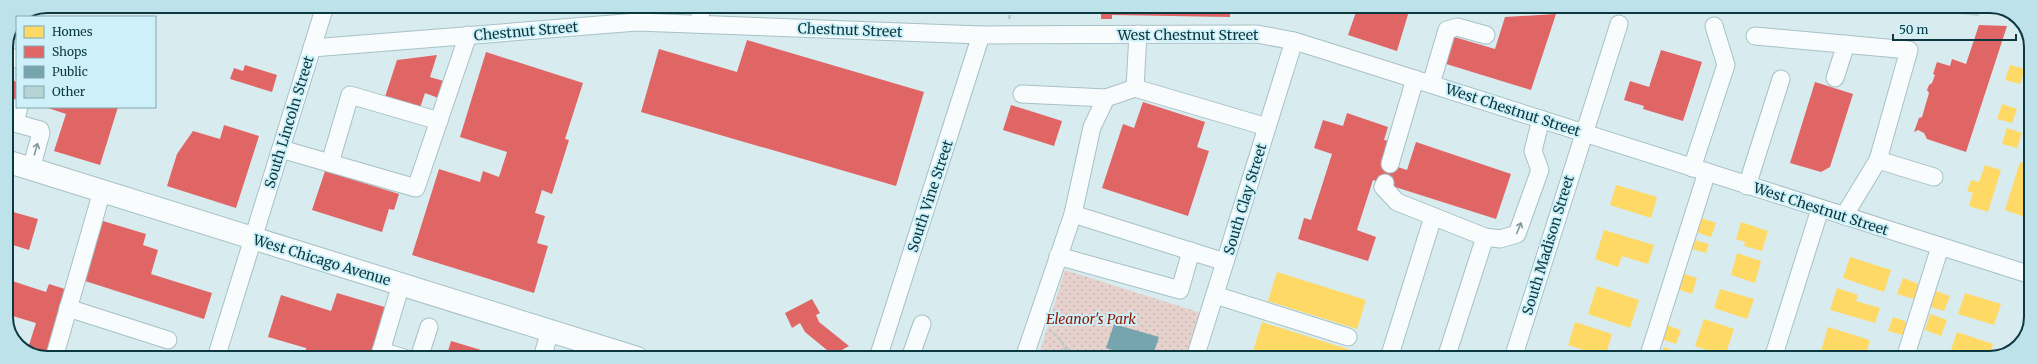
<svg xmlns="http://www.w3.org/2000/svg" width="2037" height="364" viewBox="0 0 2037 364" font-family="Merriweather,serif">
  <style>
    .park { fill: url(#park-dots) }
    .homes { fill: #ffd966 }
    .shops { fill: #e06666 }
    .public { fill: #76a5af }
    .building { fill: #b7d4d5 }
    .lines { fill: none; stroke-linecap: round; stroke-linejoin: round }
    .minor-casing { stroke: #a6c1c7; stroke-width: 19 }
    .major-casing { stroke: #a6c1c7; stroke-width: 24 }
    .path { stroke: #bdc9cc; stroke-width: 2.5; stroke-dasharray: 4 2; stroke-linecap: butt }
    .minor { stroke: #f9fcfd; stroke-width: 17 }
    .major { stroke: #f9fcfd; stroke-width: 22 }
    .oneway { stroke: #829a9e }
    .labels { text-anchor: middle; stroke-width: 4; stroke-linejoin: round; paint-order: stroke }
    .street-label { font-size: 14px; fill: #0b373f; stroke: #cef1f9 }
    .park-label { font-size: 14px; font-style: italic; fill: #8c1700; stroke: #cef1f9 }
    .rim { fill: none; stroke: #0b373f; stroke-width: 2 }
  </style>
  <defs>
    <pattern id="park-dots" width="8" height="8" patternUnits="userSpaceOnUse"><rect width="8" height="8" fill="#e6d1cc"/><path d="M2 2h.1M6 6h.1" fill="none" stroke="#c4b4b0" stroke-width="1.8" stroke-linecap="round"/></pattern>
  </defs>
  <rect width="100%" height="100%" fill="#d8ebef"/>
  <path class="park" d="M1065,270L1201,313L1187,358H1038Z"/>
  <g class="homes">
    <path d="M2010,65L2025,69L2020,84L2005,80Z"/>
    <path d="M2002,104L2017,109L2012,123L1997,119Z"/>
    <path d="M2007,128L2022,133L2017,148L2002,144Z"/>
    <path d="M2020,162L2031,166V219L2005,210Z"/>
    <path d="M1985,165L2001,170L1988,212L1969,206L1973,193L1967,191L1971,180L1979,182Z"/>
    <path d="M1616,185L1657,197L1651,218L1610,205Z"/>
    <path d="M1701,218L1716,223L1711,237L1696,232Z"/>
    <path d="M1741,222L1768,231L1762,251L1744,246L1745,242L1736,239Z"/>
    <path d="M1604,230L1654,245L1648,264L1622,256L1618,267L1595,259Z"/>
    <path d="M1695,240L1709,244L1706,253L1692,249Z"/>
    <path d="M1737,253L1761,261L1755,283L1731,275Z"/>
    <path d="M1850,257L1891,270L1884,292L1843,278Z"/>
    <path d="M1277,272L1366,300L1357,329L1268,301Z"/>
    <path d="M1681,273L1697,278L1692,294L1675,288Z"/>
    <path d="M1903,278L1919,284L1914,299L1897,294Z"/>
    <path d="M1597,286L1639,300L1630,328L1588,314Z"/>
    <path d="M1837,288L1858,295L1856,301L1880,308L1875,323L1830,310Z"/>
    <path d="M1720,289L1754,299L1747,319L1714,308Z"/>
    <path d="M1933,290L1950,296L1944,311L1928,306Z"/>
    <path d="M1965,293L2001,304L1994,325L1958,314Z"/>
    <path d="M1930,314L1947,320L1941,336L1925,330Z"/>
    <path d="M1893,317L1907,322L1903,335L1888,331Z"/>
    <path d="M1704,319L1734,329L1725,356L1695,346Z"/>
    <path d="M1262,322L1351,350L1349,358H1276L1253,351Z"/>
    <path d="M1575,322L1612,334L1605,357L1568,345Z"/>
    <path d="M1666,325L1681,330L1676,344L1661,339Z"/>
    <path d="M1828,327L1870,340L1865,358H1845L1821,351Z"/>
    <path d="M1957,332L1993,344L1988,358H1966L1950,353Z"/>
    <path d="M1664,347L1680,353L1678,358H1660Z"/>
    <path d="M1623,351L1638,355L1637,358H1621Z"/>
    <path d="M1880,353L1893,358H1878Z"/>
  </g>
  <g class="shops">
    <path d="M1101,6H1230V17L1112,15V19H1101Z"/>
    <path d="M1332,6H1357V10L1332,8Z"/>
    <path d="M1409,11L1397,51L1348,35L1356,12Z"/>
    <path d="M1556,14L1531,90L1443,63L1451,36L1495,49L1505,17Z"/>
    <path d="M1979,25L2007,26L1966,152L1927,139L1924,133L1918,130L1914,132L1919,118L1922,117L1929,93L1927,90L1929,85L1932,83L1935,75L1933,74L1937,62L1950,66L1952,59L1966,64Z"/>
    <path d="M747,40L924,92L896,186L641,112L659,49L737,72Z"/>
    <path d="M1661,50L1702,62L1683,121L1643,109L1644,106L1624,100L1630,81L1649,87Z"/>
    <path d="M486,52L583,83L565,139L569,140L552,194L542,190L535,213L545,216L537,243L548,246L534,293L412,255L439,169L480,182L483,171L499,177L507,152L460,137Z"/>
    <path d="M437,55L430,77L447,82L441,99L425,93L420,108L385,97L397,60Z"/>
    <path d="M245,65L277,75L272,92L230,79L234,68L243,71Z"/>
    <path d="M8,79L17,82V103L6,100Z"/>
    <path d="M1815,82L1853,94L1830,167L1821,172L1790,163Z"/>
    <path d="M1143,102L1205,122L1197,147L1209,151L1188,216L1102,188L1123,124L1134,128Z"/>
    <path d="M1011,105L1062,121L1054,146L1003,130Z"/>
    <path d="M45,107H118L100,165L54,151L66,114Z"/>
    <path d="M1347,113L1388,127L1384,140L1389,141L1382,162L1407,170L1416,142L1511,174L1496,219L1373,180L1357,230L1376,237L1368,261L1298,239L1304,218L1311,220L1332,154L1314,148L1323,120L1343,126Z"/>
    <path d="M224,125L259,136L236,208L167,186L177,154L193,131L220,139Z"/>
    <path d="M325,171L399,194L394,210L389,209L382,232L312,210Z"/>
    <path d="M6,210L38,219L29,250L13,245L12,248L6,246Z"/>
    <path d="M103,221L146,234L143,245L158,250L151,274L212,293L204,319L85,281Z"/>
    <path d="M6,279L46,292L49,284L68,290L47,358H41L18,346L15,341L29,345L36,323L6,314Z"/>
    <path d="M337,293L388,308L372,358H310L306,356V348L268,337L281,295L331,311Z"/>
    <path d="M812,299L820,313L816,315L819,322L849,346L833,355L805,332L800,323L792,328L785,313Z"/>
    <path d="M451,341L498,355L497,358H446Z"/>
  </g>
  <path class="public" d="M1114,324L1159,337L1152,358H1140L1106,348Z"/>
  <path class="building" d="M1960,6H1980L1979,16L1960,14Z"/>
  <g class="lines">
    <defs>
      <g id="minor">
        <path d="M700,23L701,6"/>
        <path d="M1755,36L1909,50L1878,160L1844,216"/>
        <path d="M312,48L637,22L981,35L1257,34L1294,41L1320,49L2031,275"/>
        <path d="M6,56L17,59"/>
        <path d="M1835,78L1846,44"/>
        <path d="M1431,84L1447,30L1457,27L1486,35"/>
        <path d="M1135,88L1267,127"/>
        <path d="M1022,94L1106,98"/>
        <path d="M6,120L15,123L19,107"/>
        <path d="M15,123L40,130L41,133L31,169"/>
        <path d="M281,149L416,188L468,35"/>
        <path d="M1878,160L1934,177"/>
        <path d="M330,163L350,95L439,121"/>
        <path d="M1390,164L1415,79"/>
        <path d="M1692,168L1726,65L1714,26"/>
        <path d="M1385,183L1383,187L1397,202L1485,237L1500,239L1517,234L1540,170L1533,151L1541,119"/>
        <path d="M1747,186L1781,79"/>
        <path d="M1073,214L1092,127L1106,98L1135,88L1138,34"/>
        <path d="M1058,256L1180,290L1191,251"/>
        <path d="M1215,295L1348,337"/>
        <path d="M68,308L168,340"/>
        <path d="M381,351L404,358"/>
        <path d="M54,358L102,191"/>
        <path d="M216,358L325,6"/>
        <path d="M379,358L401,284"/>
        <path d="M419,358L429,327"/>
        <path d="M542,358L550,331"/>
        <path d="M878,358L981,35"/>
        <path d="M910,358L922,324"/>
        <path d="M1024,358L1073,214L1225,262"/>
        <path d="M1195,358L1294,41"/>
        <path d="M1389,358L1433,217"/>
        <path d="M1446,358L1485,237"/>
        <path d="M1513,358L1619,24"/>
        <path d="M1648,358L1707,172"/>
        <path d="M1773,358L1820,209"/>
        <path d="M1905,358L1940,247"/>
      </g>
      <path id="major" d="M6,161L637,358"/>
    </defs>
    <use href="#minor" class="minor-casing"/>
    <use href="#major" class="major-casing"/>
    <g class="path">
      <path d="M1009,19L1012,6"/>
      <path d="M1066,348L1080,358"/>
      <path d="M1048,358L1066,348L1058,337L1050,331"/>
    </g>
    <use href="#minor" class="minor"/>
    <use href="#major" class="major"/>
  </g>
  <defs><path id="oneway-shaft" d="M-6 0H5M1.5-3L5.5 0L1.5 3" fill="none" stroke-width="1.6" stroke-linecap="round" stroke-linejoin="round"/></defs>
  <g class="oneway">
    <use href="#oneway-shaft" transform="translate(36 149) rotate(-74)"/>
    <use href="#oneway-shaft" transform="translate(1519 228) rotate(-68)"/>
  </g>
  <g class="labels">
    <g class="street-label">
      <text transform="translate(850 30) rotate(2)" y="5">Chestnut Street</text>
      <text transform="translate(526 31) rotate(-5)" y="5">Chestnut Street</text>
      <text x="1188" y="40">West Chestnut Street</text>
      <text transform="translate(1513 110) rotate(18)" y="5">West Chestnut Street</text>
      <text transform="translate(289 122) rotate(-73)" y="5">South Lincoln Street</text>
      <text transform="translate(930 196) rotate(-72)" y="5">South Vine Street</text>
      <text transform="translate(1245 199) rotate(-73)" y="5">South Clay Street</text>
      <text transform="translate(1821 209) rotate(18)" y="5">West Chestnut Street</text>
      <text transform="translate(1548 245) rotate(-73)" y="5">South Madison Street</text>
      <text transform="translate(322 260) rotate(17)" y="5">West Chicago Avenue</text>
    </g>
    <g class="park-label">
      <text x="1091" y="324">Eleanor's Park</text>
    </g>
  </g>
  <path d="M0 0H2037V364H0ZM47 13H1990A34 34 0 0 1 2024 47V317A34 34 0 0 1 1990 351H47A34 34 0 0 1 13 317V47A34 34 0 0 1 47 13Z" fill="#bee2ea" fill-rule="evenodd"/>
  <path class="rim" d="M47 13H1990A34 34 0 0 1 2024 47V317A34 34 0 0 1 1990 351H47A34 34 0 0 1 13 317V47A34 34 0 0 1 47 13Z"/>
  <rect x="16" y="16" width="140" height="92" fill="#cef1f9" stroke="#80a7af"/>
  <rect x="24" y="26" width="20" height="12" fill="#ffd966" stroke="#80a7af"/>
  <text x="52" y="36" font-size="12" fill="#0b373f">Homes</text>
  <rect x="24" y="46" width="20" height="12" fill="#e06666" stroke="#80a7af"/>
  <text x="52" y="56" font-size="12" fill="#0b373f">Shops</text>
  <rect x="24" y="66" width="20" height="12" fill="#76a5af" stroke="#80a7af"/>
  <text x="52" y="76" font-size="12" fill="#0b373f">Public</text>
  <rect x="24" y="86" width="20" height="12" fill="#b7d4d5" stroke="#80a7af"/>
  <text x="52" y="96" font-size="12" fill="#0b373f">Other</text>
  <path d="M1893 34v6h123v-6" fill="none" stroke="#0b373f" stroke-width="2"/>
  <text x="1899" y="34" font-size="12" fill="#0b373f" stroke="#cef1f9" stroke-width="3" paint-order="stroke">50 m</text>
</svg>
